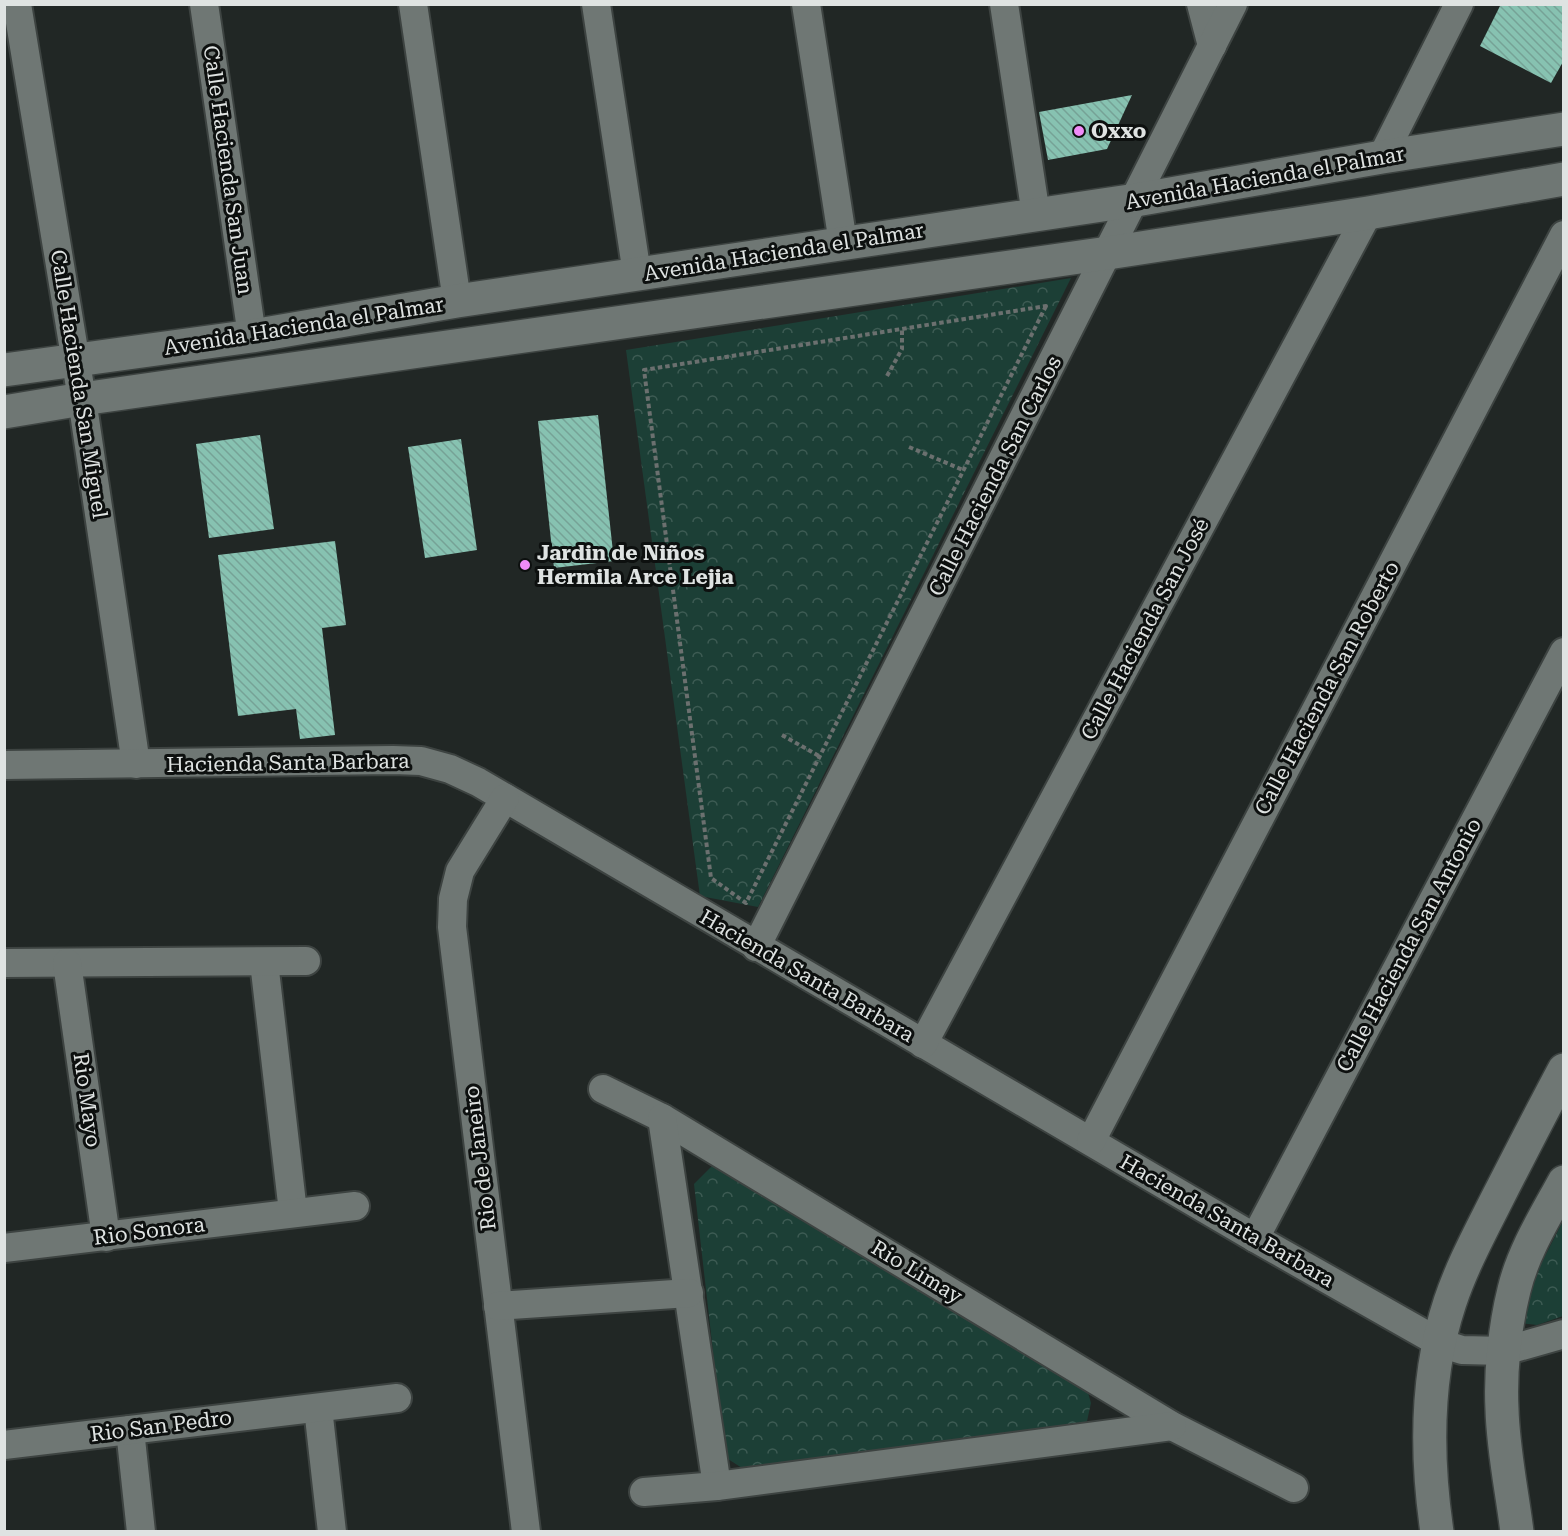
<svg xmlns="http://www.w3.org/2000/svg" width="1568" height="1536" viewBox="0 0 1568 1536" font-family="'Roboto Serif',serif">
  <style>
    .forest { fill: url(#forest-crowns) }
    .building { fill: url(#building-back-hatch) }
    .lines { fill: none; stroke-linecap: round; stroke-linejoin: round }
    .street-casing { stroke: #3d4341; stroke-width: 32 }
    .secondary-casing { stroke: #3d4341; stroke-width: 36 }
    .path { stroke: #6b706f; stroke-width: 4; stroke-dasharray: 4.5 3; stroke-linecap: butt }
    .street { stroke: #6f7774; stroke-width: 28 }
    .secondary { stroke: #6f7774; stroke-width: 33 }
    .poi-dot { fill: #ef8bf7; stroke: #0d100f; stroke-width: 2 }
    .labels { text-anchor: middle; stroke-width: 6; stroke-linejoin: round; paint-order: stroke }
    .poi-label { font-size: 21px; font-weight: bold; fill: #dfe3e2; stroke: #0d100f; text-anchor: start }
    .street-label { font-size: 21px; fill: #dfe3e2; stroke: #0d100f }
  </style>
  <defs>
    <pattern id="forest-crowns" width="20" height="18" patternUnits="userSpaceOnUse" patternTransform="scale(1.5)"><rect width="20" height="18" fill="#1c3f36"/><path d="M2 6a3 3 0 1 1 6 0M12 15a3 3 0 1 1 6 0" fill="none" stroke="#3d5b53"/></pattern>
    <pattern id="building-back-hatch" width="6" height="6" patternUnits="userSpaceOnUse" patternTransform="scale(1.5)"><rect width="6" height="6" fill="#87c2b1"/><path d="M-1 5l2 2M0 0l6 6M5-1l2 2" fill="none" stroke="#76a296"/></pattern>
  </defs>
  <rect width="100%" height="100%" fill="#212725"/>
  <g class="forest">
    <path d="M1071,278L758,907L700,896L626,350Z"/>
    <path d="M712,1166L1086,1386L1091,1403L1087,1421L1076,1427L745,1470L725,1457L694,1184Z"/>
    <path d="M1563,1221V1316L1537,1325L1519,1323L1522,1301Z"/>
  </g>
  <g class="building">
    <path d="M1501,4H1564V60L1551,83L1480,46Z"/>
    <path d="M1132,95L1107,149L1048,160L1039,112Z"/>
    <path d="M598,415L614,561L554,568L538,421Z"/>
    <path d="M260,435L274,529L209,538L196,444Z"/>
    <path d="M461,439L477,550L425,558L408,447Z"/>
    <path d="M335,541L346,625L322,628L335,735L300,739L296,709L238,716L218,555Z"/>
  </g>
  <g class="lines">
    <defs>
      <g id="street">
        <path d="M17,4L82,399L136,764"/>
        <path d="M204,4L252,336"/>
        <path d="M413,4L457,301"/>
        <path d="M596,4L637,274"/>
        <path d="M806,4L843,243"/>
        <path d="M1004,4L1036,215"/>
        <path d="M1201,4L1212,46"/>
        <path d="M1382,157L1459,4"/>
        <path d="M4,765L393,760L421,761L450,769L478,782L1255,1238L1440,1343L1462,1350L1504,1351L1564,1334"/>
        <path d="M505,798L460,871L453,899L452,927L526,1532"/>
        <path d="M756,947L1233,4"/>
        <path d="M264,962L293,1212"/>
        <path d="M4,963L306,961"/>
        <path d="M67,963L106,1237"/>
        <path d="M923,1044L1368,213"/>
        <path d="M603,1089L662,1118L1172,1426L1294,1488"/>
        <path d="M662,1118L717,1486"/>
        <path d="M1091,1141L1564,235"/>
        <path d="M1255,1238L1564,652"/>
        <path d="M4,1248L355,1206"/>
        <path d="M498,1306L689,1293"/>
        <path d="M318,1408L332,1532"/>
        <path d="M130,1430L141,1532"/>
        <path d="M4,1445L397,1398"/>
        <path d="M644,1492L717,1486L1172,1426"/>
      </g>
      <g id="secondary">
        <path d="M4,370L252,336L457,301L1136,200L1382,157L1564,129"/>
        <path d="M4,412L82,399L1108,253L1368,213L1564,179"/>
        <path d="M1437,1532C1426,1457 1426,1374 1450,1302C1462,1266 1480,1233 1497,1199C1519,1156 1541,1113 1564,1070"/>
        <path d="M1517,1532C1512,1491 1503,1450 1502,1409C1500,1372 1505,1326 1514,1290C1523,1252 1545,1217 1564,1182"/>
      </g>
    </defs>
    <use href="#street" class="street-casing"/>
    <use href="#secondary" class="secondary-casing"/>
    <g class="path">
      <path d="M1046,306L746,903L711,878L644,370Z"/>
      <path d="M887,376L902,349V329"/>
      <path d="M909,447L963,470"/>
      <path d="M782,735L819,756"/>
    </g>
    <use href="#street" class="street"/>
    <use href="#secondary" class="secondary"/>
  </g>
  <g class="poi-dot">
    <circle cx="1079" cy="131" r="6"/>
    <circle cx="525" cy="565" r="6"/>
  </g>
  <g class="labels">
    <g class="poi-label">
      <text x="1091" y="138">Oxxo</text>
      <text x="537" y="560">Jardin de Niños<tspan x="537" dy="24">Hermila Arce Lejia</tspan></text>
    </g>
    <g class="street-label">
      <text transform="translate(228 170) rotate(82)" y="7">Calle Hacienda San Juan</text>
      <text transform="translate(1265 178) rotate(-10)" y="7">Avenida Hacienda el Palmar</text>
      <text transform="translate(784 252) rotate(-9)" y="7">Avenida Hacienda el Palmar</text>
      <text transform="translate(304 326) rotate(-9)" y="7">Avenida Hacienda el Palmar</text>
      <text transform="translate(79 384) rotate(81)" y="7">Calle Hacienda San Miguel</text>
      <text transform="translate(995 476) rotate(-63)" y="7">Calle Hacienda San Carlos</text>
      <text transform="translate(1145 629) rotate(-62)" y="7">Calle Hacienda San José</text>
      <text transform="translate(1327 688) rotate(-62)" y="7">Calle Hacienda San Roberto</text>
      <text transform="translate(288 763) rotate(-1)" y="7">Hacienda Santa Barbara</text>
      <text transform="translate(1409 945) rotate(-62)" y="7">Calle Hacienda San Antonio</text>
      <text transform="translate(807 976) rotate(30)" y="7">Hacienda Santa Barbara</text>
      <text transform="translate(87 1100) rotate(82)" y="7">Rio Mayo</text>
      <text transform="translate(480 1158) rotate(-97)" y="7">Rio de Janeiro</text>
      <text transform="translate(1227 1221) rotate(30)" y="7">Hacienda Santa Barbara</text>
      <text transform="translate(149 1231) rotate(-7)" y="7">Rio Sonora</text>
      <text transform="translate(917 1272) rotate(31)" y="7">Rio Limay</text>
      <text transform="translate(161 1426) rotate(-7)" y="7">Rio San Pedro</text>
    </g>
  </g>
  <rect width="1568" height="1536" fill="none" stroke="#dfe3e2" stroke-width="12"/>
</svg>
